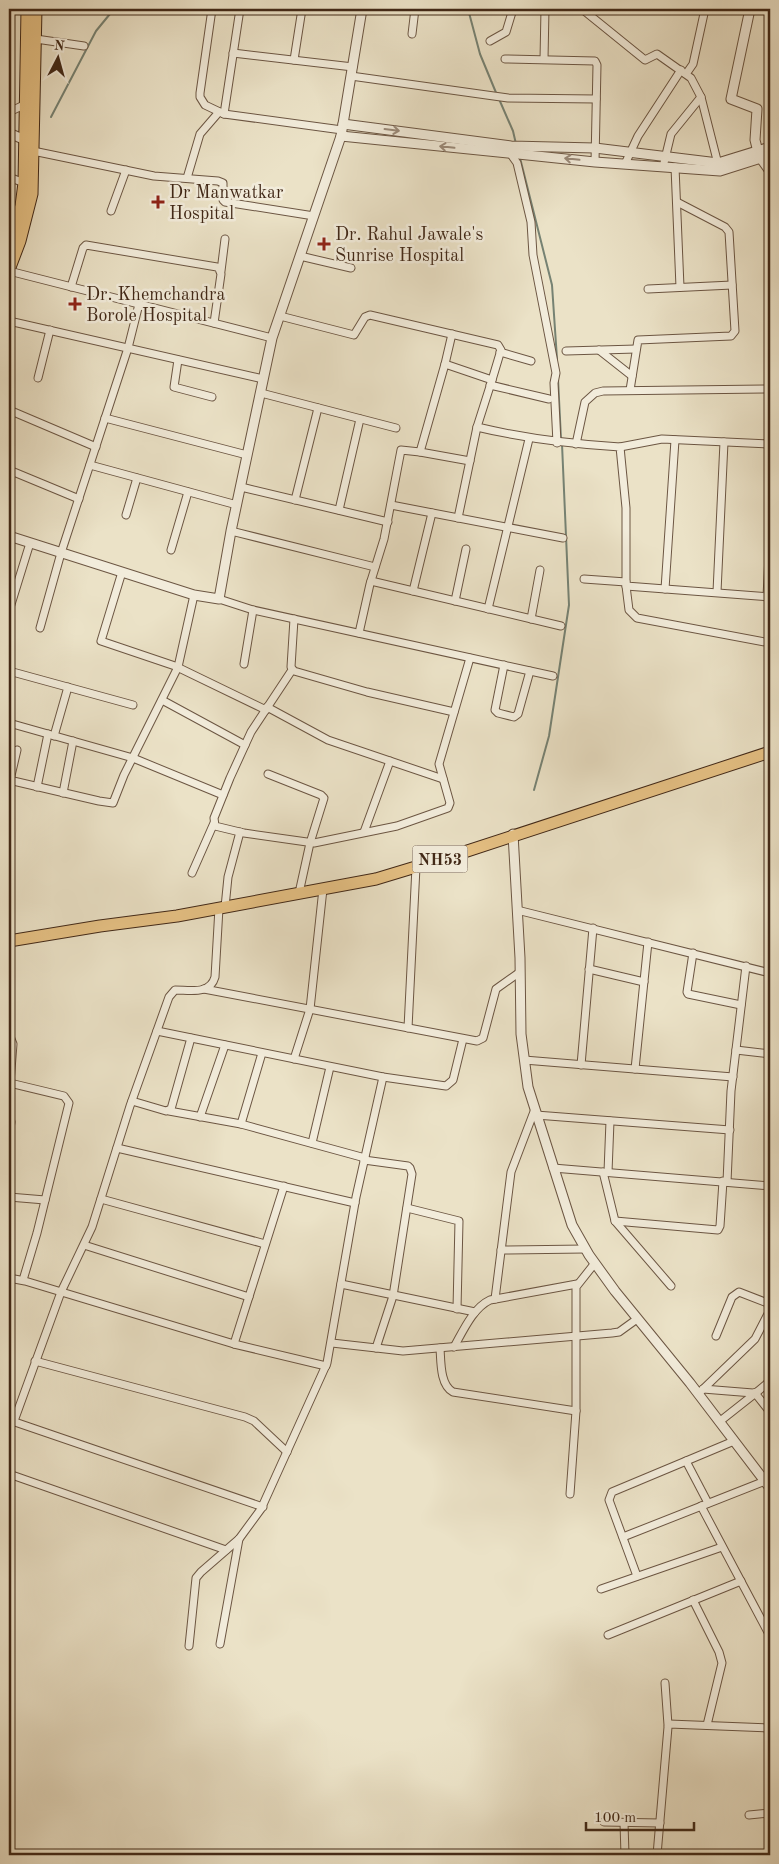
<svg xmlns="http://www.w3.org/2000/svg" width="779" height="1864" viewBox="0 0 779 1864" font-family="'Old Standard TT',serif">
  <style>
    .lines { fill: none; stroke-linecap: round; stroke-linejoin: round }
    .stream { stroke: #768273; stroke-width: 2 }
    .minor-casing { stroke: #6c5643; stroke-width: 9 }
    .tertiary-casing { stroke: #6c5643; stroke-width: 11 }
    .primary-casing { stroke: #412817; stroke-width: 13 }
    .trunk-casing { stroke: #412817; stroke-width: 13 }
    .minor { stroke: #f2ecdb; stroke-width: 7 }
    .tertiary { stroke: #f2ecdb; stroke-width: 9 }
    .primary { stroke: #e6c184; stroke-width: 11 }
    .trunk { stroke: #e6c184; stroke-width: 11 }
    .oneway { stroke: #9a8a79 }
    .poi-dot { fill: #8f2418; stroke: #f2ecdb; stroke-width: 2 }
    .labels { text-anchor: middle; stroke-width: 5; stroke-linejoin: round; paint-order: stroke }
    .shield { fill: #f2ecdb; stroke: #766352; stroke-width: 1 }
    .shield-label { font-size: 16px; font-weight: bold; fill: #412817 }
    .poi-label { font-size: 18px; fill: #412817; stroke: #f2ecdb; text-anchor: start }
  </style>
  <rect width="100%" height="100%" fill="#ebe2c7"/>
  <filter id="stains"><feTurbulence type="fractalNoise" baseFrequency=".004" numOctaves="4"/><feColorMatrix values="0 0 0 0 .2 0 0 0 0 .09 0 0 0 0 .02 0 0 0 .5 -.17"/></filter>
  <radialGradient id="worn" r=".72"><stop offset=".6" stop-color="#630" stop-opacity="0"/><stop offset="1" stop-color="#630" stop-opacity=".3"/></radialGradient>
  <g class="lines">
    <g class="stream">
      <path d="M468,9L480,54L497,95"/>
      <path d="M499,99L513,131L516,144"/>
      <path d="M51,117L96,31L114,9"/>
      <path d="M520,158L552,285L557,359"/>
      <path d="M558,379L561,439"/>
      <path d="M534,790L549,736L569,605L562,444"/>
    </g>
    <defs>
      <g id="minor">
        <path d="M212,9L200,93V97L205,105L224,114L342,130"/>
        <path d="M582,9L645,60L657,54L691,78L701,97L719,168"/>
        <path d="M412,34L415,9"/>
        <path d="M36,39L84,46"/>
        <path d="M490,41L506,32L513,9"/>
        <path d="M233,53L353,67"/>
        <path d="M505,59L595,61L597,65L595,162"/>
        <path d="M544,59L545,9"/>
        <path d="M294,60L302,9"/>
        <path d="M686,74L693,64L705,9"/>
        <path d="M351,76L508,98L596,99"/>
        <path d="M9,112L26,104"/>
        <path d="M224,114L240,9"/>
        <path d="M33,151L154,176L218,181L223,183V200L225,202L314,216"/>
        <path d="M510,153L517,163L531,222L533,255L556,373L554,383L557,443"/>
        <path d="M760,159L770,173"/>
        <path d="M625,164L638,136L681,70"/>
        <path d="M663,167L671,134L701,97"/>
        <path d="M675,167L680,287"/>
        <path d="M9,177L24,183"/>
        <path d="M187,178L200,134L219,112"/>
        <path d="M111,211L126,170"/>
        <path d="M300,256L351,268"/>
        <path d="M9,271L272,338"/>
        <path d="M221,271L225,239"/>
        <path d="M71,287L83,248L86,245L217,267L219,269L221,274L214,323"/>
        <path d="M648,289L732,285"/>
        <path d="M280,316L354,335L365,317L370,315L498,345L501,350L492,380"/>
        <path d="M9,321L263,379"/>
        <path d="M599,350L632,376"/>
        <path d="M566,351L636,349"/>
        <path d="M500,352L531,361"/>
        <path d="M178,360L174,387L212,397"/>
        <path d="M445,364L452,334"/>
        <path d="M38,378L50,330"/>
        <path d="M490,385L549,399"/>
        <path d="M630,390L638,340L731,336L735,331L729,232L725,227L677,202"/>
        <path d="M261,393L396,428"/>
        <path d="M9,410L96,447"/>
        <path d="M105,418L247,455"/>
        <path d="M576,444L585,402L595,393L603,391L770,389"/>
        <path d="M620,447L662,439L770,444"/>
        <path d="M420,452L470,461"/>
        <path d="M90,465L237,505"/>
        <path d="M9,470L79,499"/>
        <path d="M241,487L388,522"/>
        <path d="M295,500L318,408"/>
        <path d="M391,505L563,538"/>
        <path d="M339,510L360,419"/>
        <path d="M126,515L137,478"/>
        <path d="M458,518L477,427"/>
        <path d="M231,531L375,567"/>
        <path d="M171,550L188,492"/>
        <path d="M122,572L101,641L175,666L266,710"/>
        <path d="M584,579L626,582"/>
        <path d="M371,581L561,626"/>
        <path d="M626,586L629,610L637,618L770,643"/>
        <path d="M665,589L675,440"/>
        <path d="M413,591L432,513"/>
        <path d="M717,592L724,442"/>
        <path d="M767,597L770,535"/>
        <path d="M219,599L253,610L553,676"/>
        <path d="M455,601L466,549"/>
        <path d="M488,609L529,439"/>
        <path d="M9,611L30,543"/>
        <path d="M294,619L291,667L294,671L367,692L454,712"/>
        <path d="M531,619L540,570"/>
        <path d="M40,628L61,553L128,348L139,304"/>
        <path d="M359,633L370,584L384,539L401,450L420,452L445,364L492,380L477,427C527,439 570,444 620,447L626,508V586L770,597"/>
        <path d="M244,664L253,610"/>
        <path d="M504,665L495,710L498,713L514,717L518,714L530,671"/>
        <path d="M292,670L251,732L230,778L214,818L215,826L244,833L314,843L397,826L448,808L450,803L439,764L470,658"/>
        <path d="M9,671L133,705"/>
        <path d="M162,700L245,745"/>
        <path d="M267,707L328,740L443,779"/>
        <path d="M9,723L133,758L223,795"/>
        <path d="M54,736L68,687"/>
        <path d="M268,774L321,795L324,798L310,843L299,893"/>
        <path d="M9,780L99,801L113,803L124,775L178,667L194,595"/>
        <path d="M10,780L17,750"/>
        <path d="M37,787L48,734"/>
        <path d="M63,793L73,741"/>
        <path d="M364,832L390,761"/>
        <path d="M192,873L214,823"/>
        <path d="M225,907L228,877L240,832"/>
        <path d="M517,910L770,973"/>
        <path d="M693,953L687,992L688,994L741,1005"/>
        <path d="M589,969L644,982"/>
        <path d="M204,989L477,1041L483,1038L496,989L520,972"/>
        <path d="M408,1028L416,867"/>
        <path d="M157,1031L383,1077L446,1086L453,1080L463,1039"/>
        <path d="M9,1039H11L13,1044L10,1083L64,1096L69,1103L37,1233L23,1280"/>
        <path d="M736,1050L770,1054"/>
        <path d="M294,1059L310,1009L323,889"/>
        <path d="M524,1060L733,1077"/>
        <path d="M581,1065L593,928"/>
        <path d="M635,1069L648,942"/>
        <path d="M132,1101L166,1111L171,1109L191,1038"/>
        <path d="M169,1111L241,1124L262,1053"/>
        <path d="M536,1115L730,1130"/>
        <path d="M9,1116L11,1122L9,1134"/>
        <path d="M200,1117L225,1045"/>
        <path d="M241,1124L365,1158"/>
        <path d="M312,1143L330,1067"/>
        <path d="M117,1148L355,1203"/>
        <path d="M364,1160L408,1166L410,1168L412,1174L393,1296L376,1348"/>
        <path d="M553,1168L770,1186"/>
        <path d="M603,1172L615,1221L671,1286"/>
        <path d="M608,1172L610,1121"/>
        <path d="M727,1182L731,1091L746,966"/>
        <path d="M9,1197L45,1200"/>
        <path d="M101,1199L265,1244"/>
        <path d="M407,1208L459,1221L457,1309"/>
        <path d="M615,1221L718,1230L720,1226L723,1181"/>
        <path d="M84,1245L249,1297"/>
        <path d="M501,1250L585,1249"/>
        <path d="M9,1278L25,1281L234,1344L326,1366"/>
        <path d="M341,1284L475,1312"/>
        <path d="M495,1299L511,1172L535,1109"/>
        <path d="M716,1336L732,1297L739,1292L770,1304"/>
        <path d="M332,1343L403,1351L612,1333L619,1332L637,1319"/>
        <path d="M234,1344L284,1186"/>
        <path d="M454,1347C463,1331 473,1308 490,1300L577,1284"/>
        <path d="M440,1348C441,1362 440,1385 453,1392L576,1411"/>
        <path d="M35,1361L245,1417L254,1421L287,1452"/>
        <path d="M703,1389L753,1393L757,1392L770,1381"/>
        <path d="M755,1393L770,1412"/>
        <path d="M698,1394L755,1339L770,1310"/>
        <path d="M9,1420L263,1507"/>
        <path d="M14,1421L61,1292L92,1227L130,1106L169,997L175,990C190,990 210,995 215,977L219,908"/>
        <path d="M719,1422L757,1392"/>
        <path d="M686,1461L708,1503"/>
        <path d="M9,1474L226,1550"/>
        <path d="M570,1494L576,1411V1287L595,1263"/>
        <path d="M701,1506L770,1636"/>
        <path d="M623,1537L765,1481"/>
        <path d="M637,1576L609,1500L612,1492L734,1441"/>
        <path d="M601,1589L722,1547"/>
        <path d="M693,1600L719,1652L722,1663L707,1725"/>
        <path d="M608,1635L741,1581"/>
        <path d="M220,1644L239,1539"/>
        <path d="M189,1646L196,1578L201,1572L239,1539L261,1509L327,1363L356,1197L383,1077"/>
        <path d="M665,1683L668,1725"/>
        <path d="M749,1815L770,1813"/>
        <path d="M604,1822L660,1823"/>
        <path d="M624,1823L625,1855"/>
        <path d="M657,1855L668,1727L669,1724L768,1728L770,1726"/>
      </g>
      <g id="tertiary">
        <path d="M750,9L731,99L757,109L755,140L759,156"/>
        <path d="M343,124L511,146L595,148L718,163L770,147"/>
        <path d="M9,133L25,140"/>
        <path d="M341,136L595,162L720,171L770,155"/>
        <path d="M9,536L194,595L219,599L231,531L272,338L341,136L362,9"/>
        <path d="M513,834L520,958L521,1034L528,1087L572,1225L589,1255L615,1291L690,1383L770,1488"/>
      </g>
      <g id="primary">
        <path d="M9,242L21,206L24,183L27,9"/>
        <path d="M9,270L20,241L32,194L36,9"/>
      </g>
      <path id="trunk" d="M9,941L100,926L177,916L376,879L452,856L770,752"/>
    </defs>
    <use href="#minor" class="minor-casing"/>
    <use href="#tertiary" class="tertiary-casing"/>
    <use href="#primary" class="primary-casing"/>
    <use href="#trunk" class="trunk-casing"/>
    <use href="#minor" class="minor"/>
    <use href="#tertiary" class="tertiary"/>
    <use href="#primary" class="primary"/>
    <use href="#trunk" class="trunk"/>
  </g>
  <defs><path id="oneway-shaft" d="M-6 0H5M1.5-3L5.5 0L1.5 3" fill="none" stroke-width="1.6" stroke-linecap="round" stroke-linejoin="round" transform="scale(1.25)"/></defs>
  <g class="oneway">
    <use href="#oneway-shaft" transform="translate(392 130) rotate(7)"/>
    <use href="#oneway-shaft" transform="translate(447 147) rotate(-174)"/>
    <use href="#oneway-shaft" transform="translate(572 159) rotate(-174)"/>
  </g>
  <g class="poi-dot">
    <path d="M155.5 194.5h5v5h5v5h-5v5h-5v-5h-5v-5h5z"/>
    <path d="M321.5 236.5h5v5h5v5h-5v5h-5v-5h-5v-5h5z"/>
    <path d="M72.5 296.5h5v5h5v5h-5v5h-5v-5h-5v-5h5z"/>
  </g>
  <g class="labels">
    <rect class="shield" x="412.5" y="845.5" width="55" height="27" rx="4"/>
    <g class="shield-label">
      <text x="440" y="865">NH53</text>
    </g>
    <g class="poi-label">
      <text x="169" y="198">Dr Manwatkar<tspan x="169" dy="21">Hospital</tspan></text>
      <text x="335" y="240">Dr. Rahul Jawale's<tspan x="335" dy="21">Sunrise Hospital</tspan></text>
      <text x="86" y="300">Dr. Khemchandra<tspan x="86" dy="21">Borole Hospital</tspan></text>
    </g>
  </g>
  <rect width="779" height="1864" fill="none" stroke="#ebe2c7" stroke-width="30"/>
  <rect x="10" y="10" width="759" height="1844" fill="none" stroke="#412817" stroke-width="2.5"/>
  <rect x="15" y="15" width="749" height="1834" fill="none" stroke="#412817"/>
  <g transform="translate(58 58) rotate(6)" stroke="#f2ecdb" stroke-width="4" paint-order="stroke">
  <path d="M0-4L9 19L0 12L-9 19Z" fill="#412817"/>
  <text y="-8" font-size="14" font-weight="bold" text-anchor="middle" fill="#412817">N</text>
  </g>
  <path d="M586 1822v8h108v-8" fill="none" stroke="#412817" stroke-width="2.5"/>
  <text x="594" y="1822" font-size="15" fill="#412817" stroke="#f2ecdb" stroke-width="4" paint-order="stroke">100 m</text>
  <rect width="100%" height="100%" filter="url(#stains)"/>
  <rect width="100%" height="100%" fill="url(#worn)"/>
</svg>
